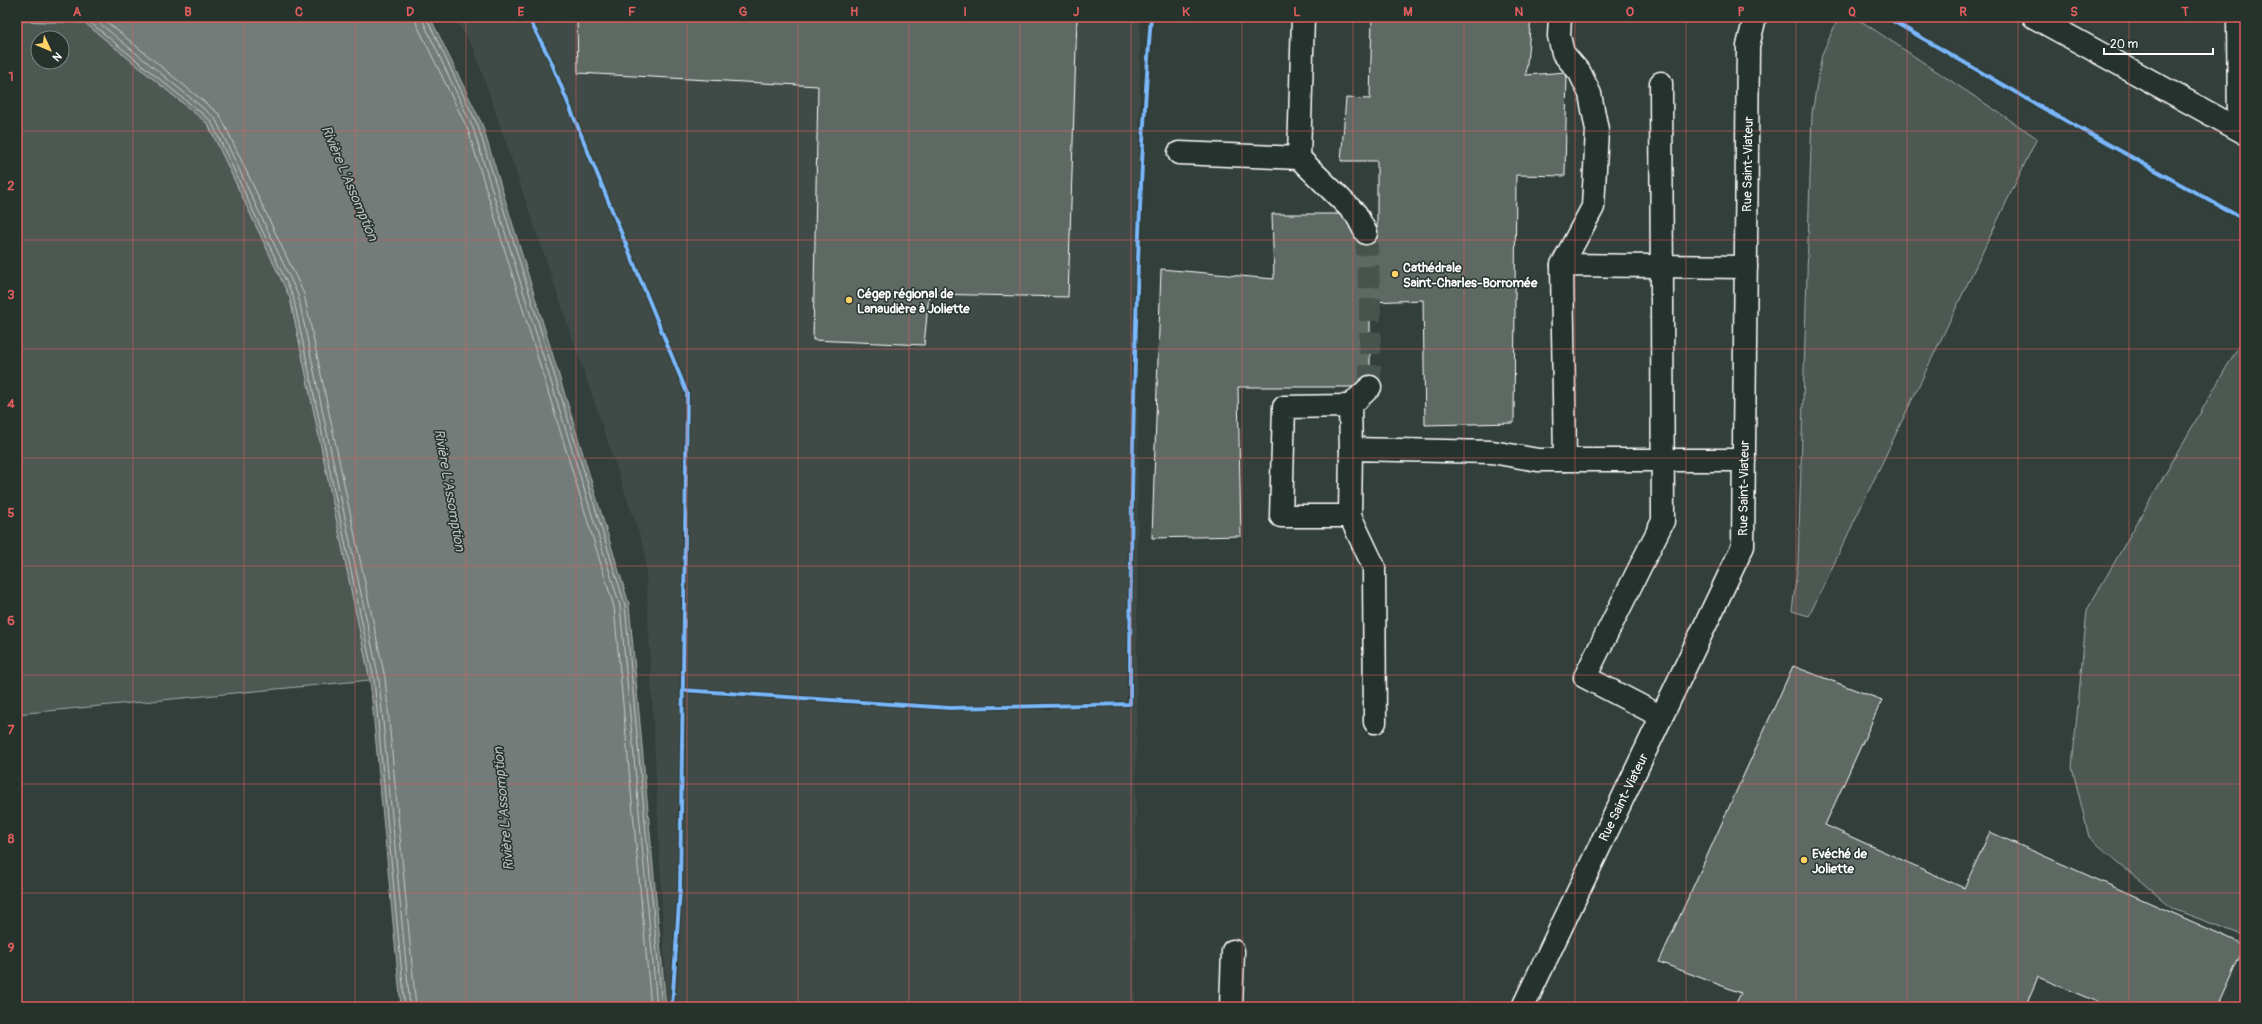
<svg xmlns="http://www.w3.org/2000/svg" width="2262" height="1024" viewBox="0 0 2262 1024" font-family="Pangolin,sans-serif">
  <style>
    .built { fill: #404c47 }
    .green { fill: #4d5853; stroke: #a6aca9; fill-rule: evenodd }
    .water { fill: #737b78; stroke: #abb0ae }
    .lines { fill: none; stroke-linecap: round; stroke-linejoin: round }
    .shore { stroke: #c7cac9; stroke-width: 1 }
    .building { fill: #5f6964; stroke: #fff }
    .minor-tunnel { stroke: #47524e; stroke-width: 22; stroke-dasharray: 22 11; stroke-linecap: butt }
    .minor-casing { stroke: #fff; stroke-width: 25 }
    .major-casing { stroke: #fff; stroke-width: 25 }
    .minor { stroke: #26332d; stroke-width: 22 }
    .major { stroke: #26332d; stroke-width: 22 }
    .cycleway-casing { stroke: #26332d; stroke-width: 6 }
    .cycleway { stroke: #7ab7fb; stroke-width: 4 }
    .grid { fill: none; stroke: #e05e5e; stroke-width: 1; stroke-opacity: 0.55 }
    .poi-dot { fill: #ffd166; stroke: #26332d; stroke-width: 1.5 }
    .labels { text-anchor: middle; stroke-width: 3; stroke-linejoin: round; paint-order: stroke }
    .street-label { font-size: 13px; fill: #fff; stroke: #26332d }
    .poi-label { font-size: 13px; font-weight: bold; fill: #fff; stroke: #26332d; text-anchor: start }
    .water-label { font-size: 14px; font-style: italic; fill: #b9bdbc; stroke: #26332d }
    .neatline { fill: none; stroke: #e05e5e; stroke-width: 1.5 }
    .grid-label { font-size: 13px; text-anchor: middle; font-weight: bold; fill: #e05e5e }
  </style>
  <rect width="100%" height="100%" fill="#333f3a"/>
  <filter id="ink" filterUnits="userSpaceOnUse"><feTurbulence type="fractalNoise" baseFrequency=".025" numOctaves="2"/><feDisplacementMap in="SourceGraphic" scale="8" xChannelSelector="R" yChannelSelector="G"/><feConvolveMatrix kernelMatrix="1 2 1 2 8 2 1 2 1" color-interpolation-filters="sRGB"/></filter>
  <g filter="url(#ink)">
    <path class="built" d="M453,17H1140L1135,1007H667L645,551L474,49Z"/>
    <g class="green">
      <path d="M1839,17H1855L2037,138L1809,616L1792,611L1798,563L1812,113L1822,54Z"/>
      <path d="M17,21L85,23L208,124L290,298L370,680L17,714ZM38,38H62V62H38Z"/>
      <path d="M2245,335V936L2173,909L2089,837L2072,767L2087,610Z"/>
    </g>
    <path class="water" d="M17,17H430L482,124L629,604L666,1007H401L370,680L290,298L208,124L85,23L17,21Z"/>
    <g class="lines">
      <g class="shore">
        <path d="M92,17L215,118L298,295L379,679L410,1007"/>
        <path d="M101,17L220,115L304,294L385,678L416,1007"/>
        <path d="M415,17L417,25L468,130L614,607L651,1007"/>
        <path d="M421,17L473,128L620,606L657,1007"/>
        <path d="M426,17L478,126L625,605L662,1007"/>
        <path d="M17,18L86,19L211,121L293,296L374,679L405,1007"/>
      </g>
    </g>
    <g class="building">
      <path d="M577,17H1077L1068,297L929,294L924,345L813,340L818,86L578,73Z"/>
      <path d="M1372,17H1531L1526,75L1567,72L1565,176L1516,175L1514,423L1425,425L1423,300L1370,302V387H1238L1241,536L1152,538L1161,269L1274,279L1272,214H1356L1353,233H1377V161H1341L1346,98L1370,99Z"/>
      <path d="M1793,666L1882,700L1825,825L1964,888L1990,832L2245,945L2217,1007H2109L2038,977L2025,1007L1861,1005L1860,1007H1734L1741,993L1659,962Z"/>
    </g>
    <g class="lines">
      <path class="minor-tunnel" d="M1366,233L1370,302V387"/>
      <defs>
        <g id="minor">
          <path d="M1560,17L1559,36L1563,53L1580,73L1590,94L1597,130L1593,207L1562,265"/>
          <path d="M2238,17L2239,129"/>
          <path d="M1661,83L1663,521L1585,677L1662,717"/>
          <path d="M1179,153L1299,158L1303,17"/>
          <path d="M1299,158L1356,214L1366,233"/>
          <path d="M1350,406L1370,387"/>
          <path d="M1565,460L1562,265L1746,267"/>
          <path d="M1350,516H1281L1284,407L1350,406L1351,449"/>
          <path d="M1375,722L1374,567L1350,516L1351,449L1492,452L1538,460H1744"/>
          <path d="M1231,1007L1233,951"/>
          <path d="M1523,1007L1743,546L1748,46L1755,17"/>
        </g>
        <path id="major" d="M2034,17L2245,133"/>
      </defs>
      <use href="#minor" class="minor-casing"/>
      <use href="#major" class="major-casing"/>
      <use href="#minor" class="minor"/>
      <use href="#major" class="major"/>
      <defs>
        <g id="cycleway">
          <path d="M528,17L550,59L687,393L680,889L672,1007"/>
          <path d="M1886,17L2034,103L2245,220"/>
          <path d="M682,690L950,708L1130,704C1130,589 1132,474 1135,359C1138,245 1142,131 1151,17"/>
        </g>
      </defs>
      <use href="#cycleway" class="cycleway-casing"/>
      <use href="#cycleway" class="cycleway"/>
    </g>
  </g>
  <path class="grid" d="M133,17V1007M244,17V1007M355,17V1007M466,17V1007M576,17V1007M687,17V1007M798,17V1007M909,17V1007M1020,17V1007M1131,17V1007M1242,17V1007M1353,17V1007M1464,17V1007M1575,17V1007M1686,17V1007M1796,17V1007M1907,17V1007M2018,17V1007M2129,17V1007M17,131H2245M17,240H2245M17,349H2245M17,458H2245M17,566H2245M17,675H2245M17,784H2245M17,893H2245"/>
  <g class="poi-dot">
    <circle cx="1395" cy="274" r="4"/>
    <circle cx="849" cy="300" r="4"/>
    <circle cx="1804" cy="860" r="4"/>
  </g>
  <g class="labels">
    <g class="street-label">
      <text transform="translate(1747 164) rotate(-89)" y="5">Rue Saint-Viateur</text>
      <text transform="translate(1743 488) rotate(-89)" y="5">Rue Saint-Viateur</text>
      <text transform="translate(1623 797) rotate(-64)" y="5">Rue Saint-Viateur</text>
    </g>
    <g class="poi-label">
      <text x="1403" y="272">Cathédrale<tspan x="1403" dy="15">Saint-Charles-Borromée</tspan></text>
      <text x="857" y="298">Cégep régional de<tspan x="857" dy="15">Lanaudière à Joliette</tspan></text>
      <text x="1812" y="858">Evéché de<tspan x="1812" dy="15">Joliette</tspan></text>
    </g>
    <g class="water-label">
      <text transform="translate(350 183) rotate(67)" y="5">Rivière L'Assomption</text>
      <text transform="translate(450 490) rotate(80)" y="5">Rivière L'Assomption</text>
      <text transform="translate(503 809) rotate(-95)" y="5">Rivière L'Assomption</text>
    </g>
  </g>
  <rect width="2262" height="1024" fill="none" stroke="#26332d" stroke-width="44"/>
  <g transform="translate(50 50) rotate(134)"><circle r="19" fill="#26332d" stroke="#7d8581"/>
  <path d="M0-3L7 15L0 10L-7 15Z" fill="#ffd166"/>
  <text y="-6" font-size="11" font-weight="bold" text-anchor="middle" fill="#ffffff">N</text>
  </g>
  <path d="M2104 48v6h109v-6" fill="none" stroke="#ffffff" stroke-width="2"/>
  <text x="2110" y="48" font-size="12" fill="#ffffff" stroke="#26332d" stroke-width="3" paint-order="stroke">20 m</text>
  <rect x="22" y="22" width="2218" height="980" class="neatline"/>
  <g class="grid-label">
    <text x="77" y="16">A</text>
    <text x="188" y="16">B</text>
    <text x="299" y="16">C</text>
    <text x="410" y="16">D</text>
    <text x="521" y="16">E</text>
    <text x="632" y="16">F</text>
    <text x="743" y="16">G</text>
    <text x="854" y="16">H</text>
    <text x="965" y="16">I</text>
    <text x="1076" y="16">J</text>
    <text x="1186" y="16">K</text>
    <text x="1297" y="16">L</text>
    <text x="1408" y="16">M</text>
    <text x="1519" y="16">N</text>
    <text x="1630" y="16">O</text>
    <text x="1741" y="16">P</text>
    <text x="1852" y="16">Q</text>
    <text x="1963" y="16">R</text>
    <text x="2074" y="16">S</text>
    <text x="2185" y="16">T</text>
    <text x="11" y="81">1</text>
    <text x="11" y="190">2</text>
    <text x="11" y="299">3</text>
    <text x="11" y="408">4</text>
    <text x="11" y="517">5</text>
    <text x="11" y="625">6</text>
    <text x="11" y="734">7</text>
    <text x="11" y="843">8</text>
    <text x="11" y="952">9</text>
  </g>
</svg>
